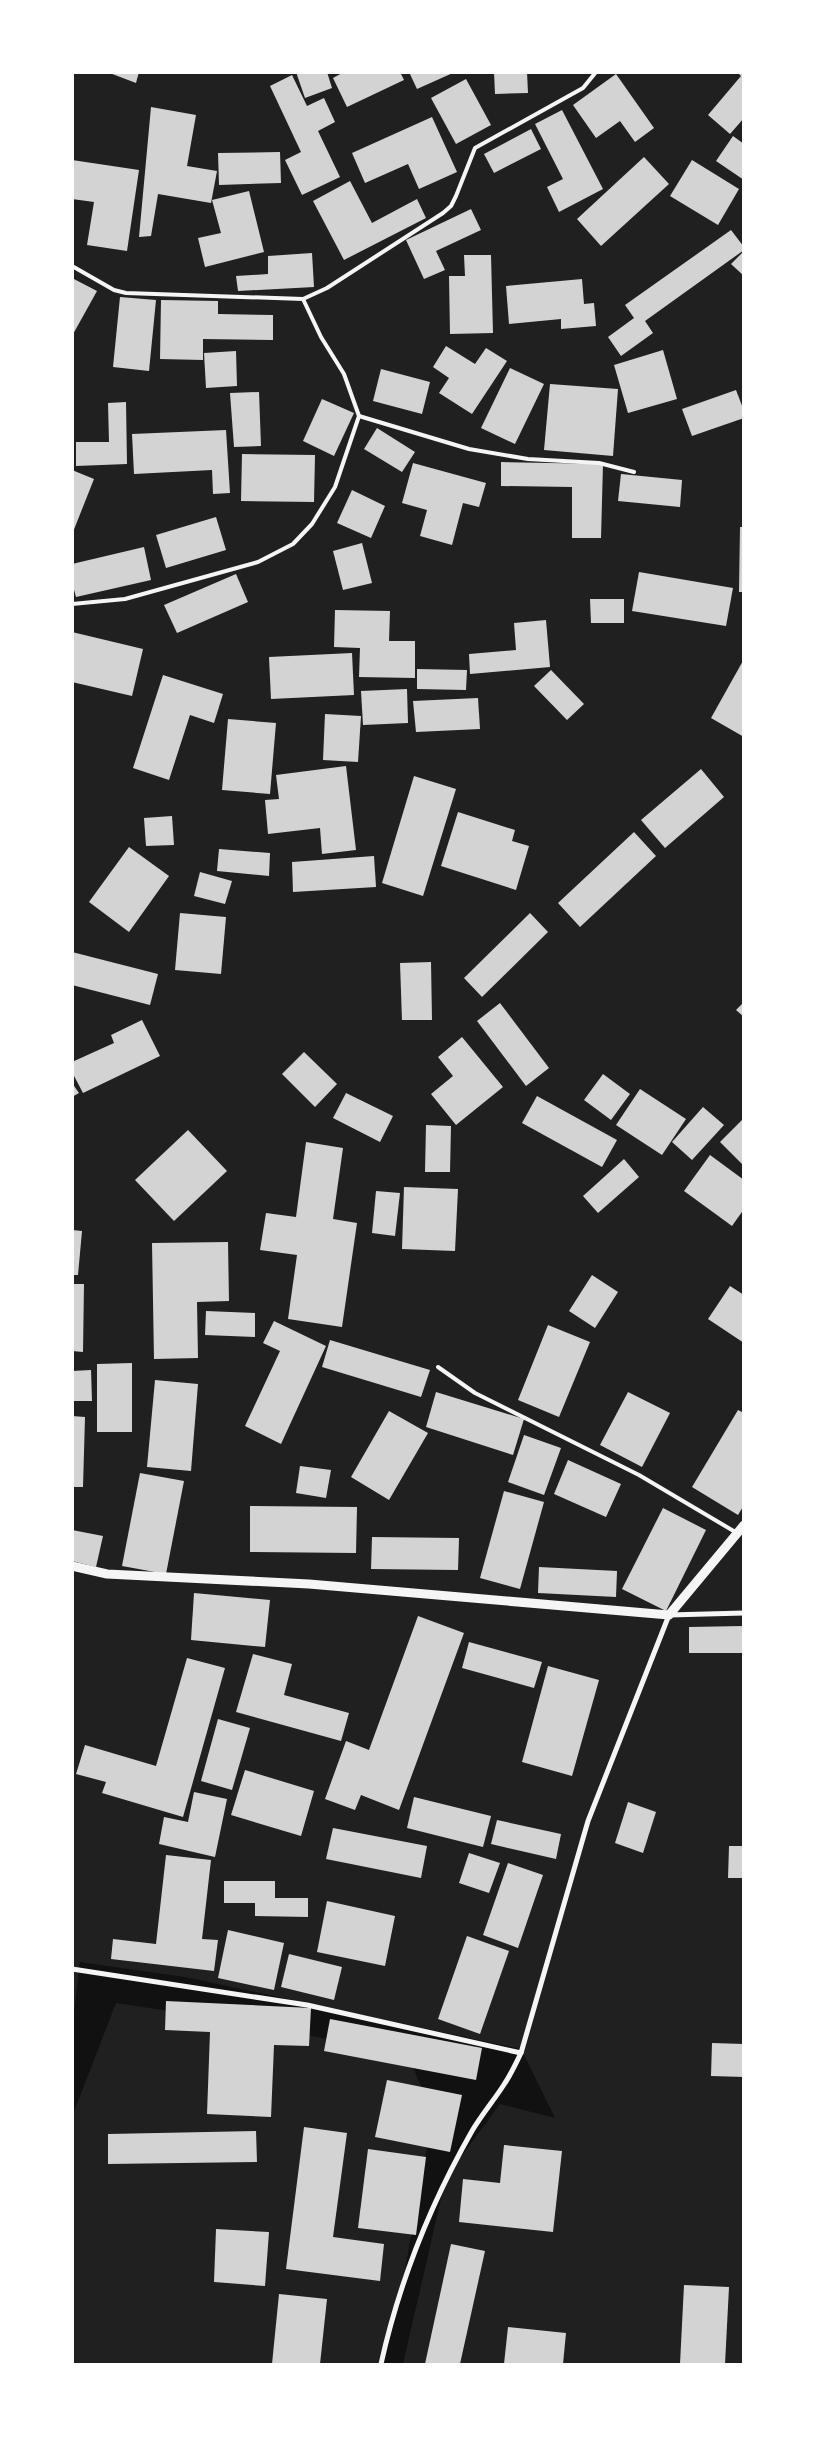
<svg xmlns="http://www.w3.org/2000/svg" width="816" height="2437" viewBox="0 0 816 2437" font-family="Helvetica,sans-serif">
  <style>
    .green { fill: #202020 }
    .building { fill: #d3d3d3 }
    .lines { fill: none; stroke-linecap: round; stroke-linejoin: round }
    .service { stroke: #f5f5f5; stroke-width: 4 }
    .minor { stroke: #f5f5f5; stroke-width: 5 }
    .tertiary { stroke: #f5f5f5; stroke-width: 9 }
  </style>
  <rect width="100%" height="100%" fill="#111"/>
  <g class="green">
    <path d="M73,73H743V2364H403L446,2177L500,2104L555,2118L521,2049L185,1977L80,1962L73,2021Z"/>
    <path d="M116,2003L256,2024L408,2056L433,2114L399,2303L379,2364H73L72,2117Z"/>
  </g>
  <g class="building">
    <path d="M107,72H139L136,83Z"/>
    <path d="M296,72H327L332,88L305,98Z"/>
    <path d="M344,72H400L404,80L347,107L333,78Z"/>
    <path d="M409,72H455L417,89Z"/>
    <path d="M494,72H527L528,93L495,94Z"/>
    <path d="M737,72H744V118L730,134L708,115L741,76Z"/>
    <path d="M616,74L654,128L635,142L620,121L596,138L573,105Z"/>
    <path d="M292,75L307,106L324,98L335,122L318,131L340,177L302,195L285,160L301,152L270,86Z"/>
    <path d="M466,79L491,125L456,144L431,98Z"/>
    <path d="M151,107L196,115L187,166L217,171L211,203L158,194L151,236L139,237Z"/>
    <path d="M562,110L603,189L559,212L547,187L563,179L535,124Z"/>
    <path d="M432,117L457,172L419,189L408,164L365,183L352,153Z"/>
    <path d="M531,129L541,149L494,173L484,154Z"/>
    <path d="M733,136L744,144V180L716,161Z"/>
    <path d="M280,152L281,183L219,185L218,153Z"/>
    <path d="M644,157L669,184L601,246L577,219Z"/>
    <path d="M72,160L139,170L127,251L87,245L94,202L72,199Z"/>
    <path d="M692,160L739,189L718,225L670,196Z"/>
    <path d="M350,181L372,223L417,199L426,218L344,260L313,201Z"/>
    <path d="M249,191L264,252L205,267L198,238L221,233L212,200Z"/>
    <path d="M471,209L481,230L436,251L445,270L424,279L406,240Z"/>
    <path d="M731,230L744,247V250L645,321L653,333L621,356L608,337L634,318L625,305Z"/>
    <path d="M744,251V276L731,264Z"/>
    <path d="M312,253L314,287L238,291L236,276L268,274V256Z"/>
    <path d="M464,255H491L493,333L450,334L449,276H465Z"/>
    <path d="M72,278L97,291L72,336Z"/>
    <path d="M582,279L584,304L594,303L596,326L561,329V319L509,324L506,286Z"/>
    <path d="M120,297L156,300L149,371L113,367Z"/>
    <path d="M161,300L218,301V314L273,315V340L203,339V360L160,359Z"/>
    <path d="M446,346L475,364L486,348L507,361L472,414L439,393L449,378L433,367Z"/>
    <path d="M663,350L677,399L628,413L614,365Z"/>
    <path d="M236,351L237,386L206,388L204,353Z"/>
    <path d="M510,368L544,384L515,444L481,428Z"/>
    <path d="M381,369L430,382L422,414L373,401Z"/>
    <path d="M550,384L618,389L613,456L544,450Z"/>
    <path d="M736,390L744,411V418L692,436L682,409Z"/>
    <path d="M259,392L261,446L234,447L230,393Z"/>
    <path d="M322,399L354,413L334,456L303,441Z"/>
    <path d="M126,402L127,464L76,466V442H109L108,403Z"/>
    <path d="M377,428L415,452L402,472L364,449Z"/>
    <path d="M226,430L230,493L213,494L212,470L134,474L132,434Z"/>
    <path d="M242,454L315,455L314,502L241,501Z"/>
    <path d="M501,462L603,464L601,538H572V487L501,486Z"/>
    <path d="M413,463L486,483L479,507L463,503L452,545L420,536L427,510L402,503Z"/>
    <path d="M72,470L94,479L73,532H72Z"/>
    <path d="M621,474L682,480L680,507L618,501Z"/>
    <path d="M352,490L385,506L371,538L337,523Z"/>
    <path d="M216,517L226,550L166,568L156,535Z"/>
    <path d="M740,527H744V592H739Z"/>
    <path d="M362,543L372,583L343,590L333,551Z"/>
    <path d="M144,547L151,580L76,597L72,582V564Z"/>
    <path d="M639,572L733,588L726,626L632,611Z"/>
    <path d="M236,574L248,602L177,633L164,605Z"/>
    <path d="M590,599H624V623H591Z"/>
    <path d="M335,610L390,611L389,641H415V678L359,677L360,648L334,647Z"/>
    <path d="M546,620L550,667L470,674L469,654L516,650L514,623Z"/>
    <path d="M72,632L143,649L132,696L72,682Z"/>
    <path d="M352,653L354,695L271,699L269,657Z"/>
    <path d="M744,659V737L711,718Z"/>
    <path d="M417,669L467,670L466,690L417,689Z"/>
    <path d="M551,670L584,704L567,720L534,686Z"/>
    <path d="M163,675L223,694L214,723L190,715L169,780L133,768Z"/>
    <path d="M407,689L408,723L363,725L361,691Z"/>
    <path d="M478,698L480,729L416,732L413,701Z"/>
    <path d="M325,714L361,716L358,762L323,760Z"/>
    <path d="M228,719L276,723L270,794L222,790Z"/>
    <path d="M346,766L356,850L322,854L320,828L268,834L265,800L279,799L276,775Z"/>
    <path d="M701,769L724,797L665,848L641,820Z"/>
    <path d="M414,776L456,789L423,896L382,883Z"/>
    <path d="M458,812L515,830L512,841L529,846L516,890L441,866Z"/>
    <path d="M172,816L174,845L146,846L144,818Z"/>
    <path d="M634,832L656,856L580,927L558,903Z"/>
    <path d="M129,847L169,876L129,932L89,902Z"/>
    <path d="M219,849L270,853L269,876L217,871Z"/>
    <path d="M374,856L376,887L293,892L292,862Z"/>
    <path d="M200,872L232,881L225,904L194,896Z"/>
    <path d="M180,913L226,917L221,974L175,970Z"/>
    <path d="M530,913L548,932L482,997L464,978Z"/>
    <path d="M72,952L158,974L150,1005L72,985Z"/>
    <path d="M431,962L432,1020H402L400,963Z"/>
    <path d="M744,1002V1017L736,1010Z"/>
    <path d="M500,1003L549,1068L526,1086L477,1021Z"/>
    <path d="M142,1020L160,1056L83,1093L72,1072V1062L114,1043L111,1035Z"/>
    <path d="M462,1037L503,1087L456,1125L431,1094L453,1076L438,1057Z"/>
    <path d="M304,1052L337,1084L315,1107L282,1074Z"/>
    <path d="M603,1074L630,1094L611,1120L584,1100Z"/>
    <path d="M72,1083L79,1093L72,1097Z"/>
    <path d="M640,1089L686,1119L662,1155L616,1125Z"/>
    <path d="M346,1093L393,1116L380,1142L333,1118Z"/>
    <path d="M537,1096L617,1140L602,1167L522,1123Z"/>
    <path d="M703,1107L724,1125L692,1160L672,1142Z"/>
    <path d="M744,1118V1166L720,1142Z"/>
    <path d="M426,1125L451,1126L450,1172H425Z"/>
    <path d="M188,1130L227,1171L174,1221L135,1180Z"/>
    <path d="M306,1142L343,1148L333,1219L357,1223L342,1327L288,1319L297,1255L260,1250L266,1213L296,1217Z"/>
    <path d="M710,1155L744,1180V1209L732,1226L684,1191Z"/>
    <path d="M624,1159L639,1177L598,1213L583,1196Z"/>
    <path d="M404,1187L458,1189L455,1251L402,1249Z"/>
    <path d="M376,1191L400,1193L395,1236L372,1233Z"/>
    <path d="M72,1230L82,1231L78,1275H72Z"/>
    <path d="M228,1242L229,1301L197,1302L198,1358L154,1359L152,1243Z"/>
    <path d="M592,1275L618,1292L595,1328L569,1311Z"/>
    <path d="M72,1284H84L83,1352L72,1351Z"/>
    <path d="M730,1286L744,1295V1343L708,1319Z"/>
    <path d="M206,1311L255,1313V1337L205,1335Z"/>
    <path d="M274,1321L326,1346L281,1444L245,1426L280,1351L263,1343Z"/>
    <path d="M548,1325L590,1342L559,1417L518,1400Z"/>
    <path d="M330,1340L430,1370L421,1397L322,1367Z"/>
    <path d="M132,1363V1432H97V1364Z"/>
    <path d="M91,1370L92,1401H72V1371Z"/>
    <path d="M155,1380L198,1384L191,1471L147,1467Z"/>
    <path d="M436,1392L524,1419L513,1455L426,1427Z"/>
    <path d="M628,1392L670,1413L642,1467L600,1445Z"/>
    <path d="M738,1410L744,1413V1505L738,1515L692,1487Z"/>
    <path d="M389,1411L428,1433L389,1500L351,1477Z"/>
    <path d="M72,1416L85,1417L83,1487H72Z"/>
    <path d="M524,1435L561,1448L544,1495L508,1482Z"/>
    <path d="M568,1460L621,1484L606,1517L554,1494Z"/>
    <path d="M300,1466L331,1470L326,1498L296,1493Z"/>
    <path d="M140,1473L184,1481L166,1574L122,1566Z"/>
    <path d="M504,1491L544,1502L520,1589L480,1578Z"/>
    <path d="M250,1506L357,1507L356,1553L250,1552Z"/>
    <path d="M663,1508L706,1530L666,1611L622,1589Z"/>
    <path d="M72,1530L103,1536L96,1567L72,1561Z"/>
    <path d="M372,1537L459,1538L458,1570L371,1569Z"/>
    <path d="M539,1567L617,1571L616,1597L538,1593Z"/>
    <path d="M194,1593L270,1600L265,1647L191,1640Z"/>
    <path d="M418,1616L464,1633L399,1810L361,1795L355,1810L325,1799L346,1741L369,1750Z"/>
    <path d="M743,1626V1653H689V1627Z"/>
    <path d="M469,1642L542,1662L534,1688L462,1668Z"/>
    <path d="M253,1654L292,1664L284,1695L349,1713L341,1741L236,1712Z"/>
    <path d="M187,1658L225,1668L183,1817L102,1793L106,1782L76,1774L85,1745L156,1766Z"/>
    <path d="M548,1666L599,1680L572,1776L522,1762Z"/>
    <path d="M218,1719L250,1728L232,1790L201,1781Z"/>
    <path d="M245,1770L314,1791L301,1836L231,1815Z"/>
    <path d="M194,1792L227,1799L215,1857L159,1844L164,1817L188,1822Z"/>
    <path d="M414,1797L491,1816L483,1847L407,1828Z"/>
    <path d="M628,1802L656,1812L643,1853L615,1843Z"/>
    <path d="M497,1820L561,1834L556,1859L491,1844Z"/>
    <path d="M333,1828L427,1846L421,1878L326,1859Z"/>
    <path d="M729,1846H744V1878H728Z"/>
    <path d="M469,1853L500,1863L489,1893L459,1883Z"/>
    <path d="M166,1855L211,1860L202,1939L218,1940L214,1971L111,1959L113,1939L156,1944Z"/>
    <path d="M508,1863L543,1875L518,1948L483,1935Z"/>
    <path d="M224,1881H275V1898H308V1917L255,1916V1903H224Z"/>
    <path d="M327,1901L395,1916L385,1966L317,1952Z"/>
    <path d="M228,1930L284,1943L274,1990L218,1978Z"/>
    <path d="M467,1936L509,1951L480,2034L438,2019Z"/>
    <path d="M289,1954L342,1967L334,2000L281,1987Z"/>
    <path d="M166,2001L311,2008L309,2046L274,2045L271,2117L207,2114L210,2032L165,2030Z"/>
    <path d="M330,2019L482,2048L476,2080L324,2051Z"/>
    <path d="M712,2043L744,2044V2077L711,2076Z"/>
    <path d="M387,2080L462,2095L450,2152L375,2137Z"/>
    <path d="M304,2127L347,2133L333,2237L384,2244L380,2281L286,2269Z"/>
    <path d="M256,2131L257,2162L108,2164V2134Z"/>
    <path d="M504,2145L562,2151L553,2232L459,2222L463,2179L500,2183Z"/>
    <path d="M368,2149L426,2157L416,2235L358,2228Z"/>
    <path d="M216,2229L269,2232L265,2286L214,2282Z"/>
    <path d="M451,2244L485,2251L460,2364H425Z"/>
    <path d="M684,2285L729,2287L725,2364H680Z"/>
    <path d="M279,2294L327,2299L320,2364H272Z"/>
    <path d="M508,2327L566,2333L563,2364H504Z"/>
  </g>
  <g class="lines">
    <g class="service">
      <path d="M72,266L114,290L126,293L303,299L327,288L443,213L451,206L456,196L475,148L583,88L596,72"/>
      <path d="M359,416L469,449L528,459L599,463L634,472"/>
      <path d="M72,604L125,599L258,562L293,544L312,524L335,487L359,416L344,374L321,337L303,299"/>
      <path d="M438,1367L475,1393L639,1475L737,1533"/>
    </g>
    <g class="minor">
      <path d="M72,1969L307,2005L521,2053"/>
      <path d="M381,2364C399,2283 431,2203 472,2131C482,2114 495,2099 505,2083C511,2074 516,2063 521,2053L588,1821L669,1615L744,1613"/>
    </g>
    <path class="tertiary" d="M72,1566L107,1574L309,1584L669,1615L744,1525"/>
  </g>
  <rect width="816" height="2437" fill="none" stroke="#ffffff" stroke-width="148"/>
</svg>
